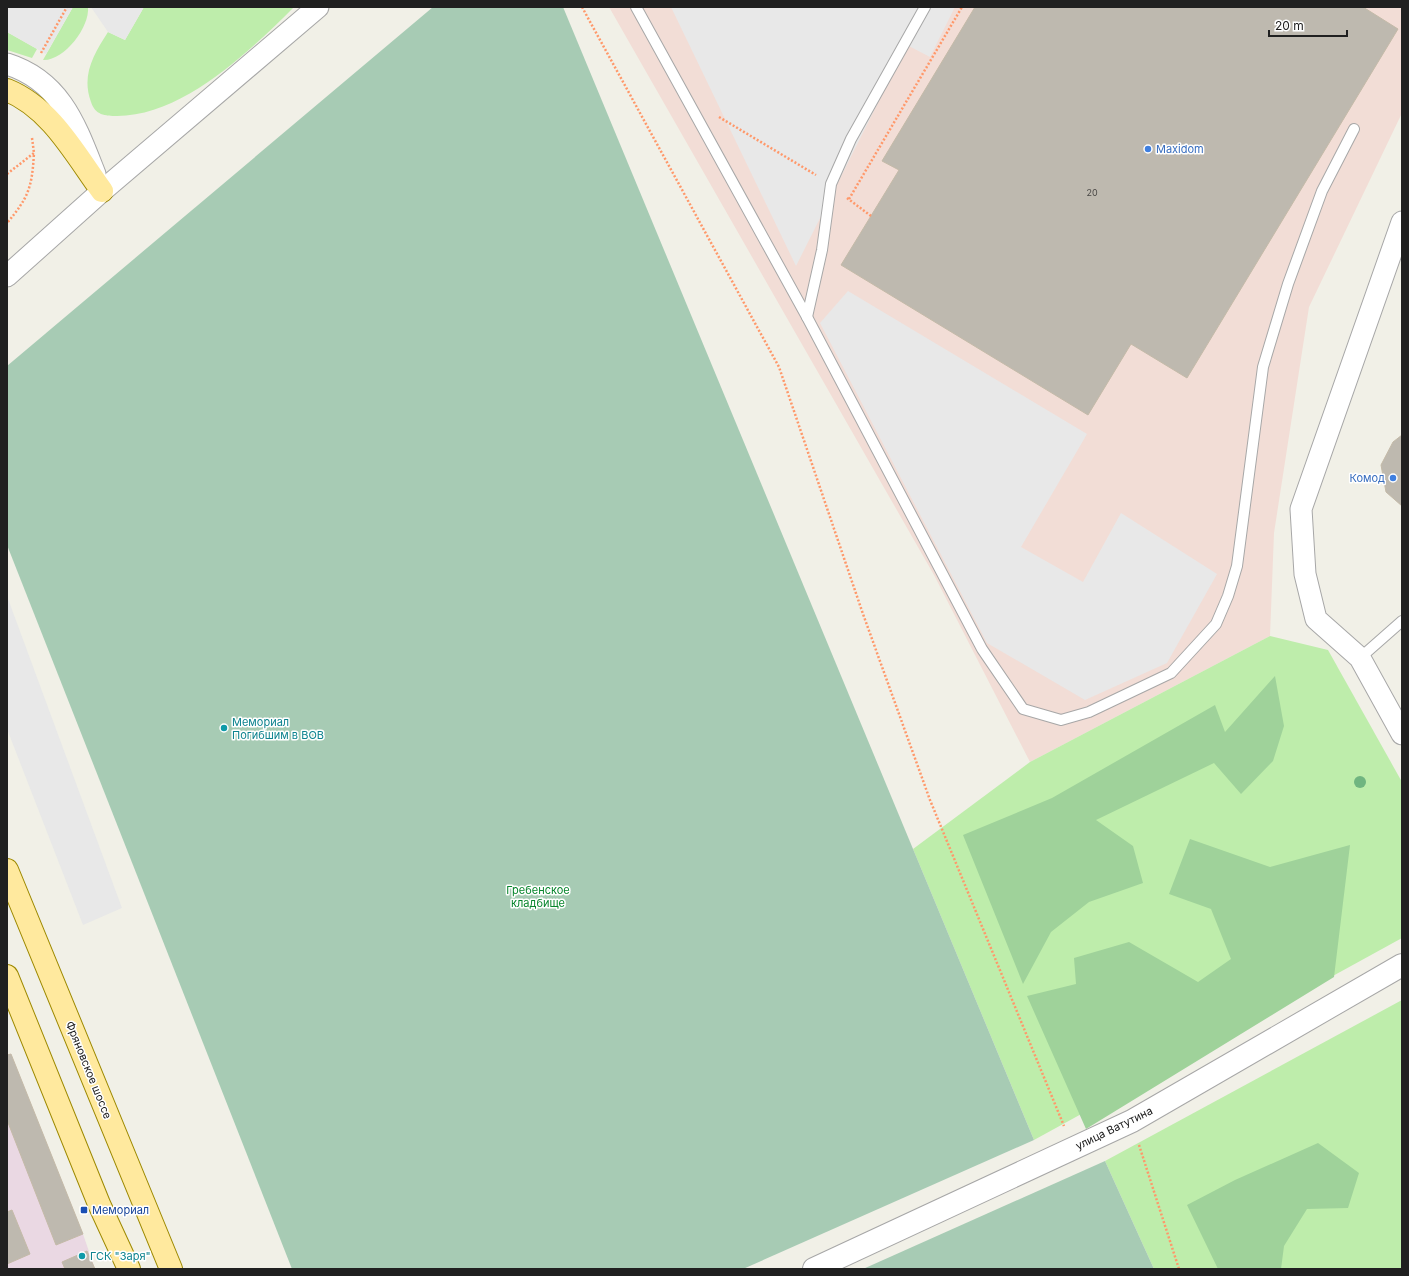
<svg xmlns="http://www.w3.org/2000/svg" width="1409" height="1276" viewBox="0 0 1409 1276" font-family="Inter,sans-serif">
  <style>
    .commercial { fill: #f2ddd6 }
    .industrial { fill: #ead8e3 }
    .grass { fill: #beedab }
    .forest { fill: #9fd29a }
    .cemetery { fill: #a7cbb4 }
    .parking { fill: #e8e8e8 }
    .building { fill: #beb9af; stroke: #c4baa8 }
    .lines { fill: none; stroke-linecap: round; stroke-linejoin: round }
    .service-casing { stroke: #a7a7a7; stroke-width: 12 }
    .minor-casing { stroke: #a7a7a7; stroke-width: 23 }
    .tertiary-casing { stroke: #a7a7a7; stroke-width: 24 }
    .primary-casing { stroke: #9d8900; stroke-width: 24 }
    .path { stroke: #ff986a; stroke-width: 2.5; stroke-dasharray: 2 2; stroke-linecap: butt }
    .service { stroke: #fff; stroke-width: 10 }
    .minor { stroke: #fff; stroke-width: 21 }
    .tertiary { stroke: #fff; stroke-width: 22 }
    .primary { stroke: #ffe99e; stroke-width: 22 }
    .tree { fill: #70b580 }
    .shop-dot { fill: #3f7fe0; stroke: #fff; stroke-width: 1.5 }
    .culture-dot { fill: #0f9aa8; stroke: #fff; stroke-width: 1.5 }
    .transit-dot { fill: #1a4fb4; stroke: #fff; stroke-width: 1.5 }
    .labels { text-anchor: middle; stroke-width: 3; stroke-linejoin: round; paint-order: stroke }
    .number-label { font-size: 9px; fill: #484644 }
    .shop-label { font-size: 11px; fill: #366cbe; stroke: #fff; text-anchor: start }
    .culture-label { font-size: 11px; fill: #0d838f; stroke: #fff; text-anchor: start }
    .park-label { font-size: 11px; fill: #07852c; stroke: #fff }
    .street-label { font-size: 11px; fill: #202020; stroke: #fff }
    .transit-label { font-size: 11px; fill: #164399; stroke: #fff; text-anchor: start }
  </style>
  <rect width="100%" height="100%" fill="#f1f0e7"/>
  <path class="commercial" d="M609,7H1402V113L1309,307L1274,533L1270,636L1030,762L934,575Z"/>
  <path class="industrial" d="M11,1054L83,1234L95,1269H7V1055Z"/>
  <g class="grass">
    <path d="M73,7H88C90,27 64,61 43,60Z"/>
    <path d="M144,7H294C250,51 183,116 117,116C105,116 95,115 91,102C81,75 94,54 108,32L125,40Z"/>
    <path d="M7,32L37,49L32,58L7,50Z"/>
    <path d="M1270,636L1328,650L1402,782V938L1034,1140L913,849L1030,762Z"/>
    <path d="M1402,1000V1269H1154L1105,1161Z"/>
  </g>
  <g class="forest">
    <path d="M1275,676L1284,726L1273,761L1241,794L1214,763L1096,820L1133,846L1143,883L1089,902L1051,932L1023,984L963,835L1052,798L1215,705L1225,732Z"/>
    <path d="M1190,839L1270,867L1350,845L1334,977L1086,1129L1027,996L1076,984L1074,958L1129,942L1198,982L1231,959L1211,909L1169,894Z"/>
    <path d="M1318,1143L1359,1173L1348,1208L1307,1209L1284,1246L1281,1269H1218L1187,1205L1235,1180Z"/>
  </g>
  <g class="cemetery">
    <path d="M433,7H563L1034,1140L743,1269H292L7,545V366Z"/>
    <path d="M1105,1161L1154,1269H863Z"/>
  </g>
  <g class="parking">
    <path d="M7,7H73L46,54L7,32Z"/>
    <path d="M91,7H144L125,40L108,32Z"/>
    <path d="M671,7H955L930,57L907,45L796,266Z"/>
    <path d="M848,291L1087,434L1021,547L1083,582L1121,513L1217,574L1167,663L1085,700L987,643L820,323Z"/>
    <path d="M7,596L122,908L83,925L7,729Z"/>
  </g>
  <g class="building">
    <path d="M975,7H1363L1398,29L1187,378L1131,344L1088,415L841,265L899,170L882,161Z"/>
    <path d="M1402,435V506L1386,492L1381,465L1393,442Z"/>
    <path d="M11,1054L83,1234L56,1245L7,1120V1055Z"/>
    <path d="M12,1210L30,1254L7,1264V1212Z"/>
    <path d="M87,1251L95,1269H65L62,1262Z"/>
  </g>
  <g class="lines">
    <defs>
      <g id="service">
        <path d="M636,7L807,317L982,649L1023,709L1061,720L1089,712L1171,673L1216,624L1228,596L1237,566L1263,367L1288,284L1322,191L1354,129"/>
        <path d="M807,317L822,250L831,184L851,139L925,7"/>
        <path d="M1360,658L1402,621"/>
      </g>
      <g id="minor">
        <path d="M7,64C61,81 76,126 95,174"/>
        <path d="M1402,222L1301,509L1305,574L1316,619L1360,658L1402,734"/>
        <path d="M7,276L102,191L318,7"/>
      </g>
      <path id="tertiary" d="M814,1269L1132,1121L1402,965"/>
      <g id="primary">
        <path d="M7,90C51,108 75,154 102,191"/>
        <path d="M7,870L171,1269"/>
        <path d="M7,976L99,1204L129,1269"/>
      </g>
    </defs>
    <use href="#service" class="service-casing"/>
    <use href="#minor" class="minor-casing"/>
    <use href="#tertiary" class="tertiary-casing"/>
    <use href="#primary" class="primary-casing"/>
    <g class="path">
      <path d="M582,7L779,367L863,614L930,800L1064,1126"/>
      <path d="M41,53L67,7"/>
      <path d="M719,117L816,175"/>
      <path d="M32,138L34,153"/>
      <path d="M7,174L34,153C32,187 29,197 7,223"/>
      <path d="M847,198L871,216"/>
      <path d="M849,199L962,7"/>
      <path d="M1139,1145L1179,1269"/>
    </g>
    <use href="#service" class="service"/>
    <use href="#minor" class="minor"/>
    <use href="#tertiary" class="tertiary"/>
    <use href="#primary" class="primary"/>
  </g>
  <circle class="tree" cx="1360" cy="782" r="6"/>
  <g class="shop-dot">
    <circle cx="1148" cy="149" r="4"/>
    <circle cx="1393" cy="478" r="4"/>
  </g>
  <g class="culture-dot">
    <circle cx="224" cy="728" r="4"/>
    <circle cx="82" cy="1256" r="4"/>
  </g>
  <rect class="transit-dot" x="80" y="1206" width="8" height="8" rx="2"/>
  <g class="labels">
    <g class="number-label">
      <text x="1092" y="196">20</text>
    </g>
    <g class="shop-label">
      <text x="1156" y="153">Maxidom</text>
      <text x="1385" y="482" text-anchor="end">Комод</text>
    </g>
    <g class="culture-label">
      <text x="232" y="726">Мемориал<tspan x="232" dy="13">Погибшим в ВОВ</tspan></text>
      <text x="90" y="1260">ГСК "Заря"</text>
    </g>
    <g class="park-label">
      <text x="538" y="894">Гребенское<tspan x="538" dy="13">кладбище</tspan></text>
    </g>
    <g class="street-label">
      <text transform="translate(89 1070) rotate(68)" y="4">Фряновское шоссе</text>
      <text transform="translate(1114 1128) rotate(-26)" y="4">улица Ватутина</text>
    </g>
    <g class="transit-label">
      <text x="92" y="1214">Мемориал</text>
    </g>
  </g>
  <rect width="1409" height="1276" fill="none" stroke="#202020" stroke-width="16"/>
  <path d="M1269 30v6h78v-6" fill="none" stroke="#202020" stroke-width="2"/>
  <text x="1275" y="30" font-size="12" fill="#202020" stroke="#ffffff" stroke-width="3" paint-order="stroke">20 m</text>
</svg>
